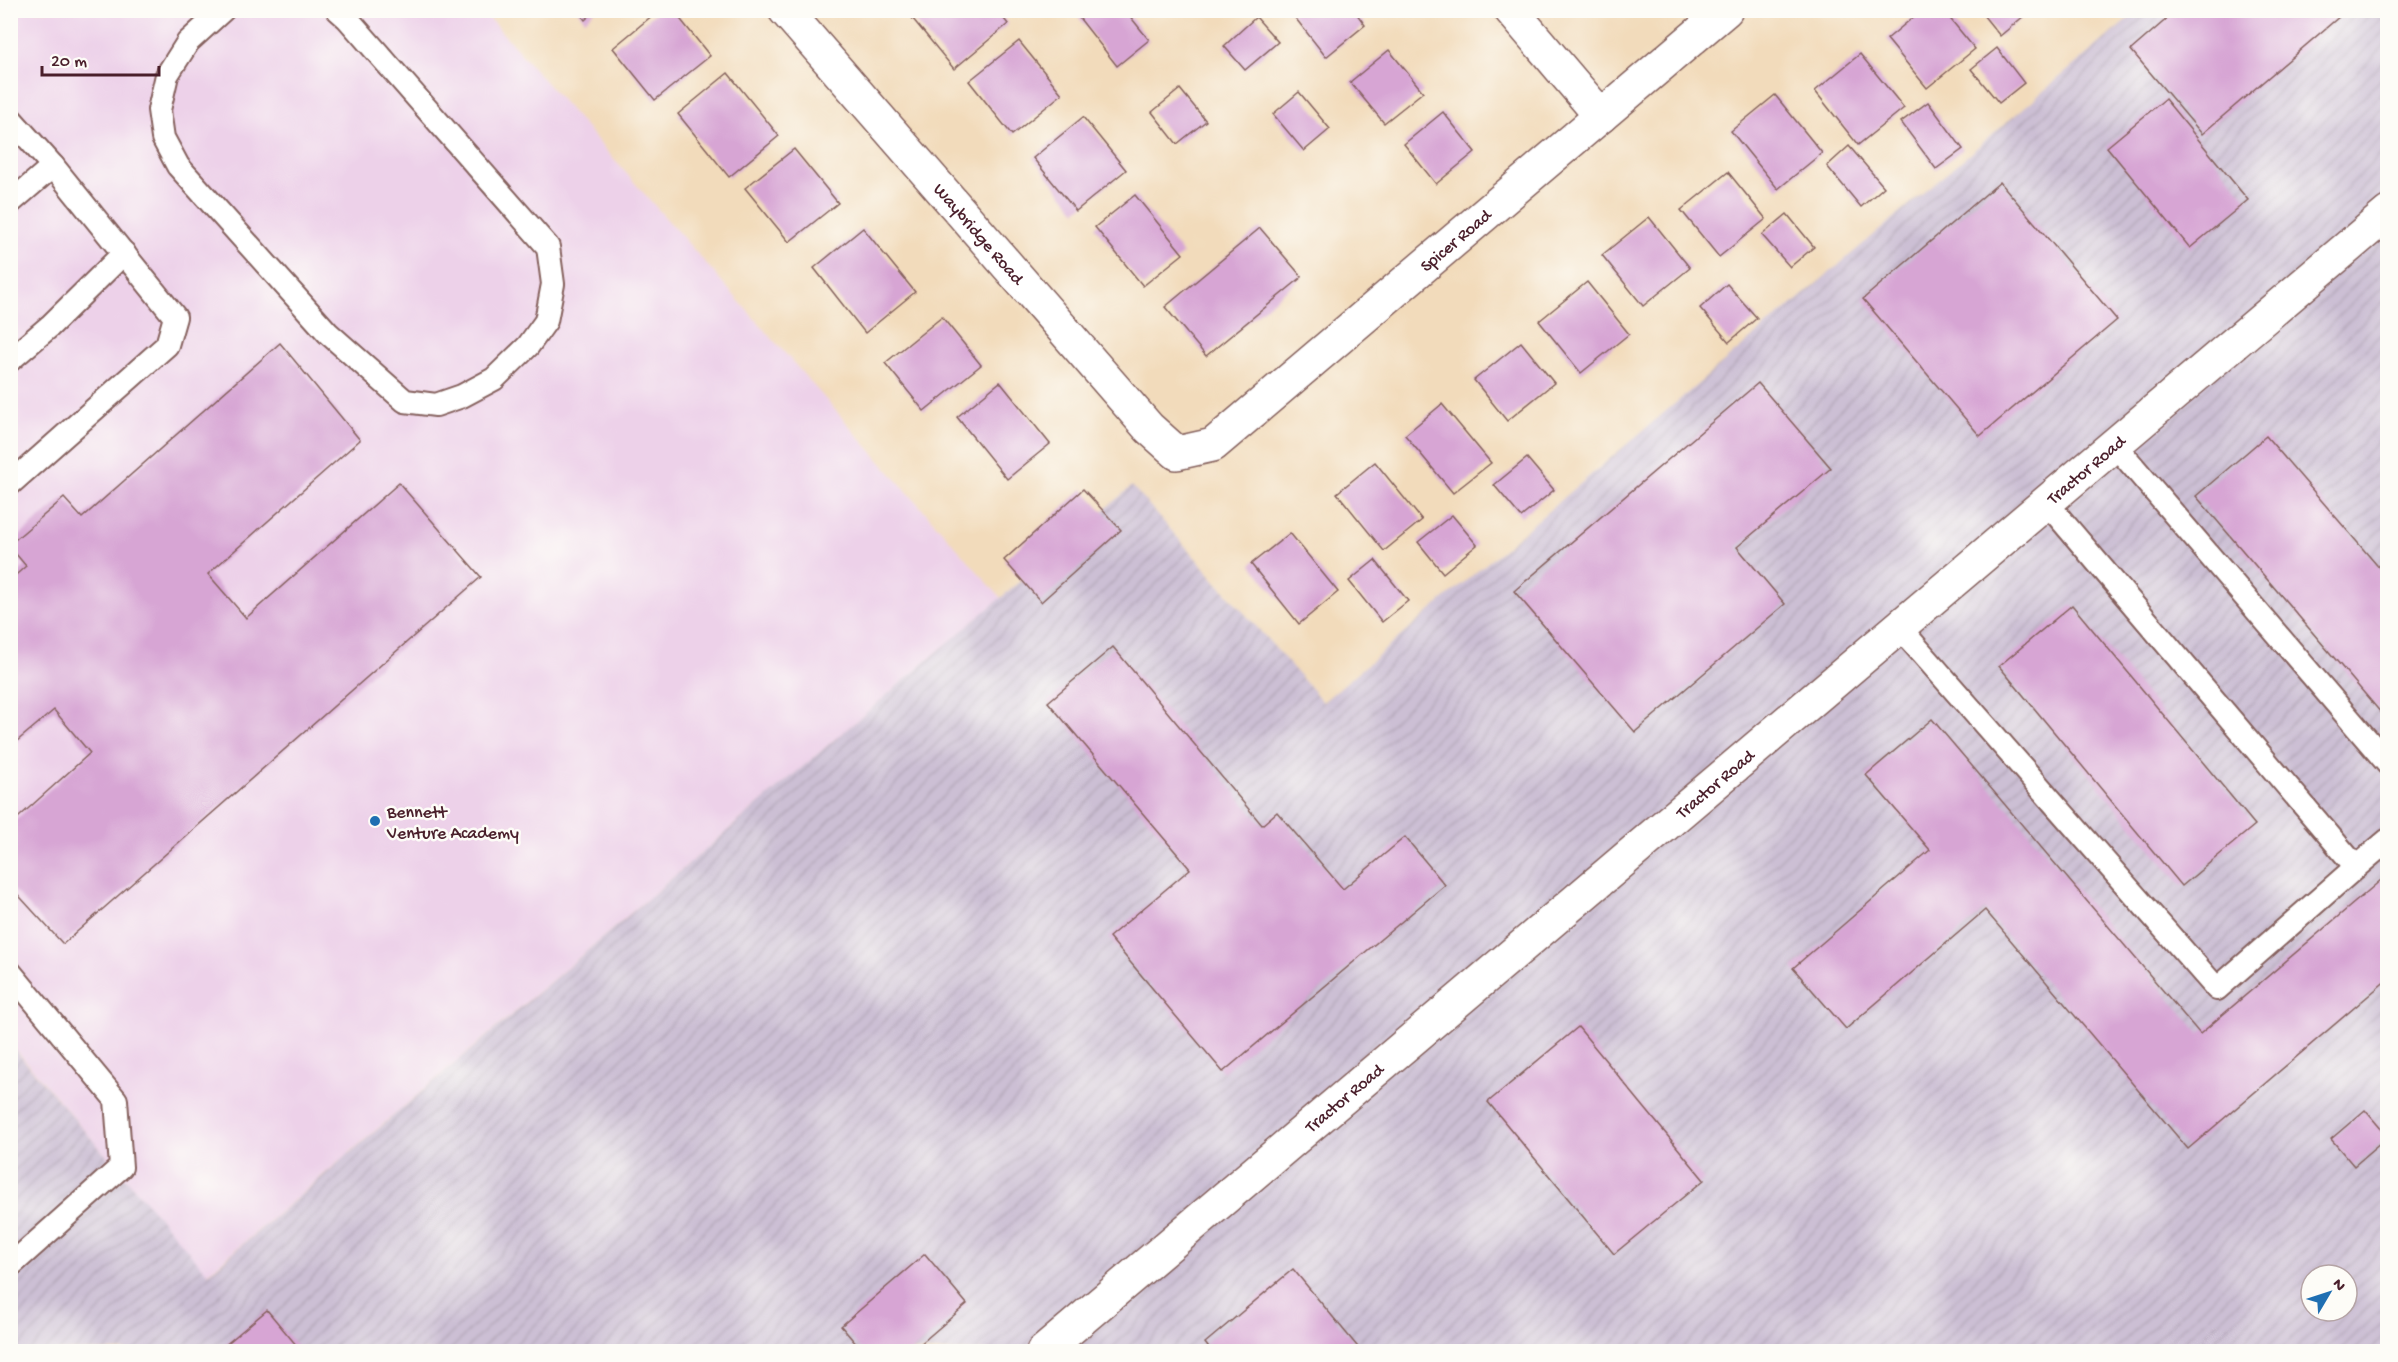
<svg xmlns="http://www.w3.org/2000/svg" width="2398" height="1362" viewBox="0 0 2398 1362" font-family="'Gochi Hand',sans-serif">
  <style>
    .built { fill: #edd1e9 }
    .industrial { fill: url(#industrial-furrows); fill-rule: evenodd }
    .building { fill: #d7a5d4 }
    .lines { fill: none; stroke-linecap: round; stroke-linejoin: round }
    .service-casing { stroke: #85615d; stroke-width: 26 }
    .minor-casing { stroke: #85615d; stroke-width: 36 }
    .service { stroke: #fff; stroke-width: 22 }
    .minor { stroke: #fff; stroke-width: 33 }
    .poi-dot { fill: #1f6fb2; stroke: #fdfcf7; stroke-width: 2 }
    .labels { text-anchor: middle; stroke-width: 5; stroke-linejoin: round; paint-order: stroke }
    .street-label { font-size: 18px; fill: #4a1f2b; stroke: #fdfcf7 }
    .poi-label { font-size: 18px; fill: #4a1f2b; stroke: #fdfcf7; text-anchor: start }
  </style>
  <defs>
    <pattern id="industrial-furrows" width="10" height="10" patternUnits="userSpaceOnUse" patternTransform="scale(1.5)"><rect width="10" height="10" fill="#ccbfd4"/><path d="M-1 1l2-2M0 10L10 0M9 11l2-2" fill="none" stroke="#b1a4b6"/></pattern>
  </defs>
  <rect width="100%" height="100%" fill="#fdfcf7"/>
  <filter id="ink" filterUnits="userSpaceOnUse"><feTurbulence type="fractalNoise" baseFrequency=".0167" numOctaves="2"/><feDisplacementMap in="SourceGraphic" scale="12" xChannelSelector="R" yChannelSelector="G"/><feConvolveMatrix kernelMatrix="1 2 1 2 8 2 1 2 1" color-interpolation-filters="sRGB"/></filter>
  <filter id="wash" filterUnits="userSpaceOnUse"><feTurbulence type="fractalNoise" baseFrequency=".008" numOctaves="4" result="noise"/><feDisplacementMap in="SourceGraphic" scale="24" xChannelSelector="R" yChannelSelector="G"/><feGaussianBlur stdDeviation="1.35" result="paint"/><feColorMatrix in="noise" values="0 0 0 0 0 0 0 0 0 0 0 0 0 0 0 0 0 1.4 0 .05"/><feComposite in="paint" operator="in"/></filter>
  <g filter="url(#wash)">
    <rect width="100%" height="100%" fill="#f2dbbb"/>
    <path class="built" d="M10,11H483L1001,598L207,1274L11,1044Z"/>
    <path class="industrial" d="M2138,11H2387V1351H11L10,1044L208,1274L1132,486L1323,702ZM2311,1275H2347V1311H2311Z"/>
    <g id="blocks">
      <g class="building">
        <path d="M577,10H596L585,20Z"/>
        <path d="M659,10H673L710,56L655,100L613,48Z"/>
        <path d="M911,10H997L1008,24L954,69L908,13Z"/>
        <path d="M1073,10H1125L1149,40L1117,66Z"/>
        <path d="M1289,10H1354L1365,25L1326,57Z"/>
        <path d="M1922,10H1943L1975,49L1927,88L1887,39Z"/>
        <path d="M1979,10H2031L2000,36Z"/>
        <path d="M2177,10H2347L2202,134L2131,50Z"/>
        <path d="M1256,17L1278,42L1245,70L1224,46Z"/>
        <path d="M1019,41L1062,94L1012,135L969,81Z"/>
        <path d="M1997,48L2024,83L1999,103L1971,69Z"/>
        <path d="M1389,50L1423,92L1384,123L1350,82Z"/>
        <path d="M1860,54L1904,108L1858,145L1815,91Z"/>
        <path d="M728,73L779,136L729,177L678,114Z"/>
        <path d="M1180,89L1206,121L1177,144L1152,112Z"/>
        <path d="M1299,92L1330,129L1304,151L1273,114Z"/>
        <path d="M1775,95L1822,153L1778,189L1731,131Z"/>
        <path d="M2165,99L2248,200L2190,248L2107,147Z"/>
        <path d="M1928,102L1963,149L1936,169L1901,122Z"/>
        <path d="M1443,112L1475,152L1436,184L1404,144Z"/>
        <path d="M1083,117L1126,170L1076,211L1033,158Z"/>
        <path d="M1849,146L1884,187L1861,207L1827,166Z"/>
        <path d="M794,149L838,203L789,242L745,188Z"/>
        <path d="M1728,172L1766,219L1719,257L1681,210Z"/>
        <path d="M2000,182L2117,320L1980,436L1863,299Z"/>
        <path d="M1135,195L1183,254L1143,286L1095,227Z"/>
        <path d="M1787,214L1814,247L1790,267L1762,235Z"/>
        <path d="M1649,217L1690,268L1643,306L1602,255Z"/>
        <path d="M863,228L915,292L865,333L814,268Z"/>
        <path d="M1260,228L1302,277L1206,356L1165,307Z"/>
        <path d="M1587,282L1629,334L1581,373L1539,321Z"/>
        <path d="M1727,284L1757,318L1729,342L1700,308Z"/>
        <path d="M942,317L981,365L924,411L885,363Z"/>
        <path d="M1521,342L1554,383L1507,421L1474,380Z"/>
        <path d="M280,343L360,440L208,574L246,618L399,483L481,577L63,944L10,886V825L90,753L54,710L10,747V580L26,566L10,547V544L64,498L82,518Z"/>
        <path d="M1000,382L1050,444L1007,479L957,417Z"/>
        <path d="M1758,383L1831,468L1737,547L1785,604L1635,732L1514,591Z"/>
        <path d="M1442,404L1491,463L1453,493L1405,435Z"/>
        <path d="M2266,436L2388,578V721L2196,496Z"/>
        <path d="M1527,458L1554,490L1521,517L1494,485Z"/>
        <path d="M1375,462L1422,520L1384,551L1337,493Z"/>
        <path d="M1083,489L1121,530L1041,602L1004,560Z"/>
        <path d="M1452,515L1477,545L1443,573L1418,542Z"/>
        <path d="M1290,533L1338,592L1299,624L1251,564Z"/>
        <path d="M1375,560L1408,601L1382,622L1349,581Z"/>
        <path d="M2072,605L2255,825L2182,886L1999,666Z"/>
        <path d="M1113,647L1262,825L1277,812L1343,889L1405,837L1445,885L1223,1072L1109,937L1190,869L1048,702Z"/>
        <path d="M1932,719L2200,1034L2388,874V979L2188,1149L1985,910L1846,1029L1793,968L1930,850L1866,775Z"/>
        <path d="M1578,1027L1704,1180L1614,1254L1488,1102Z"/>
        <path d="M2365,1110L2388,1137L2354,1166L2331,1139Z"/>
        <path d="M925,1254L967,1304L911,1352H863L841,1326Z"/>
        <path d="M1293,1269L1362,1352H1212L1205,1343Z"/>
        <path d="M267,1310L302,1352H217Z"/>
      </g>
    </g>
  </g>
  <g filter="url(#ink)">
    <use href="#blocks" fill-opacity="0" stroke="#85615d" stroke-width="1.5"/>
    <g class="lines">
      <defs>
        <g id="service">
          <path d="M223,10L188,42L167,75L159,110L163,138L178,166L328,333L405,401L436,405L462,396L494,379L528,346L546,321L553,284L548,247L347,18L338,10"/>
          <path d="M10,118L53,166L175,317L167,345L10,484"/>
          <path d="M10,203L53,166"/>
          <path d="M10,360L50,326L124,253"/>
          <path d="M2114,444L2388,764"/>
          <path d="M2046,502L2356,867L2388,840"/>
          <path d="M1899,627L2217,989L2356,867"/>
          <path d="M10,972L116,1100L121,1167L10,1266"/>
        </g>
        <g id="minor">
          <path id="s1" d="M785,10L1149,428L1177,453L1213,445L1726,10"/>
          <path d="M1511,10L1601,116"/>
          <path id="s2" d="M1043,1352L2388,213"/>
        </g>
      </defs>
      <use href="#service" class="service-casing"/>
      <use href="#minor" class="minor-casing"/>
      <use href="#service" class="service"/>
      <use href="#minor" class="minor"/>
    </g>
  </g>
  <circle class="poi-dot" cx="375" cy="821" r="6"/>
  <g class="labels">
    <g class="street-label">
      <text dy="6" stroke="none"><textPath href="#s1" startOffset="296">Waybridge Road</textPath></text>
      <text dy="6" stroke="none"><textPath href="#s1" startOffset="946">Spicer Road</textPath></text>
      <text dy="6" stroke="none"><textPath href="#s2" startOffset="1366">Tractor Road</textPath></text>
      <text dy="6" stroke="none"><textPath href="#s2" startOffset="880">Tractor Road</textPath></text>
      <text dy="6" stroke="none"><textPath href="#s2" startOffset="394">Tractor Road</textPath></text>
    </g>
    <g class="poi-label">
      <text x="387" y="817">Bennett<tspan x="387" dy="21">Venture Academy</tspan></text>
    </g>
  </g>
  <rect width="2398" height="1362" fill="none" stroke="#fdfcf7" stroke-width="36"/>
  <g transform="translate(2329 1293) rotate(51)"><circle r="28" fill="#fdfcf7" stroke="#b5a4a5" stroke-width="1.5"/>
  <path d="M0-4.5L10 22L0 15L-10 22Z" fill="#1f6fb2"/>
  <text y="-9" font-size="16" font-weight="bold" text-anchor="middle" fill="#4a1f2b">N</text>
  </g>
  <path d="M42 66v9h117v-9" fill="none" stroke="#4a1f2b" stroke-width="3"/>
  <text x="51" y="66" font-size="18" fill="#4a1f2b" stroke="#fdfcf7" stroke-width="4.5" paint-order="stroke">20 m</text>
</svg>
